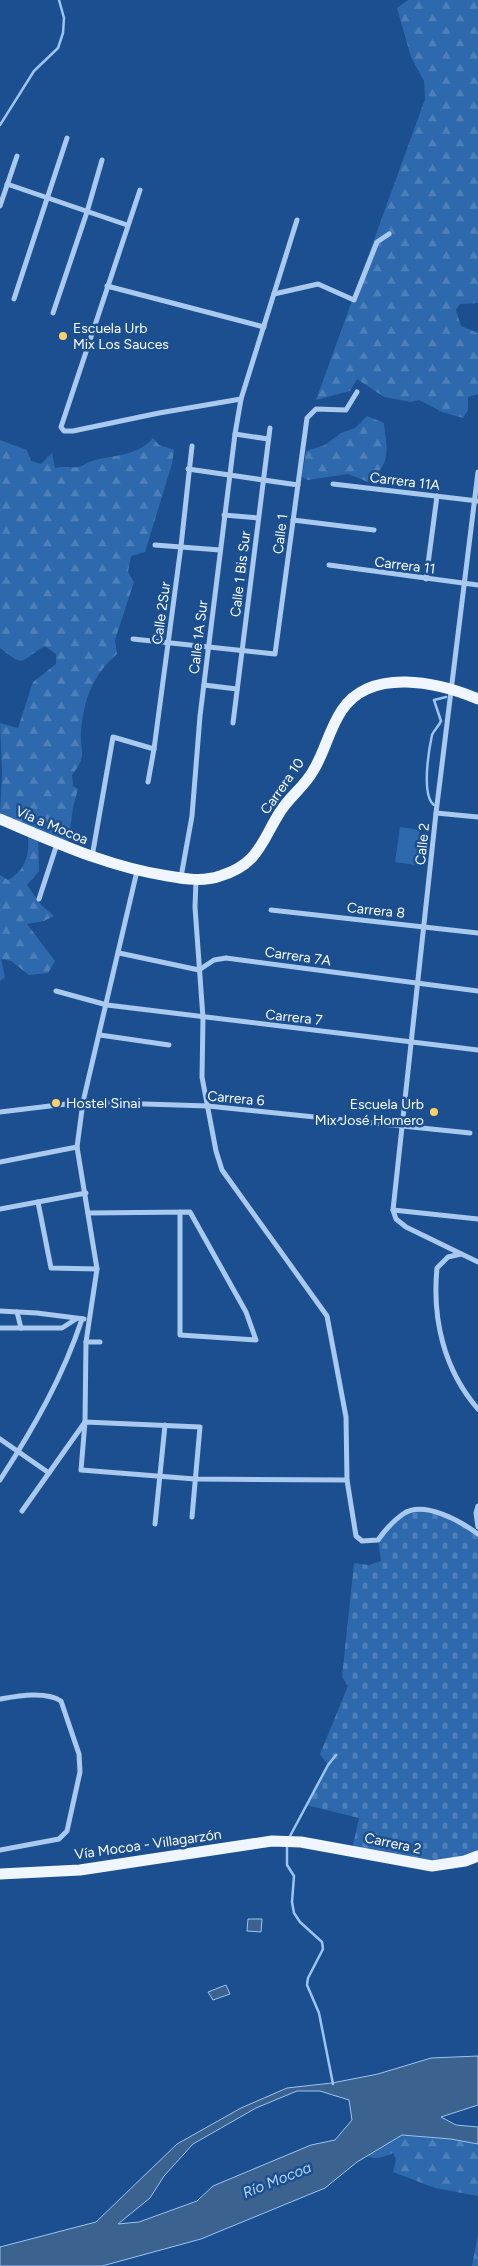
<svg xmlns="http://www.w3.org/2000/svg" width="478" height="2266" viewBox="0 0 478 2266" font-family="Figtree,sans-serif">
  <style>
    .forest { fill: url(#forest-firs) }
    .cemetery { fill: url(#cemetery-stones) }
    .park { fill: #2e69ad }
    .water { fill: #3c6290; stroke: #9cc4f0; fill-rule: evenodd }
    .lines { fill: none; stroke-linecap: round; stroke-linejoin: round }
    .stream { stroke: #9cc4f0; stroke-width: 2.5 }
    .street { stroke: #a9c9ee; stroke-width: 5 }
    .primary { stroke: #f0f6ff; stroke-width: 11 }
    .poi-dot { fill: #ffd166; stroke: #1b4f8f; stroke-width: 2 }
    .labels { text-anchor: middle; stroke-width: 5; stroke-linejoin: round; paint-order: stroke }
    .poi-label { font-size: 14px; fill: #fff; stroke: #1b4f8f; text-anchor: start }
    .street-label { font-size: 14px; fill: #fff; stroke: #1b4f8f }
    .water-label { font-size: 15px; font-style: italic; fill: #b5d3f5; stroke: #1b4f8f }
  </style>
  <defs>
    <pattern id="forest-firs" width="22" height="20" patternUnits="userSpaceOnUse" patternTransform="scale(1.25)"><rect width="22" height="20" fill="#2e69ad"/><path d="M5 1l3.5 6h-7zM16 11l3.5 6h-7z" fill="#4d80b9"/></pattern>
    <pattern id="cemetery-stones" width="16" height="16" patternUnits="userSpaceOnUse" patternTransform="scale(1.25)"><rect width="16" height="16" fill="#2e69ad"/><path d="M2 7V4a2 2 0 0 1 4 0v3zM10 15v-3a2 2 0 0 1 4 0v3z" fill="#4d80b9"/></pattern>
  </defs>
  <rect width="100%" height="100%" fill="#1b4f8f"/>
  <g class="forest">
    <path d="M408,0H478V303L460,304L456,310L461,326L478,333V394L468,397V410L463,418L442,412L419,400L411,402L384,397L357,379L350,391L316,400L425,99L424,81L411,57L397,8Z"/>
    <path d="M367,416L384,423C387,452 392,462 368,482L348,474L308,480L302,477L306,451L325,445L341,433L355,428Z"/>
    <path d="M153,438L159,445L174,450L172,464L145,552L131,556L128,572L134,582L115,640L117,654C92,676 84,699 81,732C80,754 88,754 72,775L73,786L78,789L73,808L68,843L55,840L38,829L39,871L27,885L41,905L54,916L44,921L27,924L55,961L48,973L29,975L11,961L1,959L5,977L0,981V875L8,880C29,869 31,847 26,826L0,815L2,772L0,723L18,728L33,682L56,664V654L45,646C21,659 27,670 0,648V440L27,450L31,461L41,464L52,453L55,468C63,466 70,468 78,467C82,467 85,463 89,462C111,454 136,458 153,438Z"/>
    <path d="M402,2135L451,2139L478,2144V2196L435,2188L393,2172L396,2159L393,2153C383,2157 377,2160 367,2156Z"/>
    <path d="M478,2234V2266H472Z"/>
  </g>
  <path class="cemetery" d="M415,1509L435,1513L478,1534V1856L432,1866L352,1850L359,1818L306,1805L328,1765L320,1754L348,1686L342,1677L354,1563L369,1565L381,1561L378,1540L389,1526Z"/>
  <path class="park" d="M400,827L420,830L415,865L395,862Z"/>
  <g class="water">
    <path d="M248,1919H262L261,1932L247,1931Z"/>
    <path d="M226,1985L230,1994L213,2000L208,1992Z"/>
    <path d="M478,2056V2105L441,2117L456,2125L478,2127V2144L451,2139L402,2135L357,2162L325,2188L201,2239L102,2266H0V2247L96,2222L177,2144L241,2108L287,2088L332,2083L378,2074L431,2058ZM297,2091H320L349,2100L352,2120L335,2140L311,2145L213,2186L197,2201L139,2222L118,2224L150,2198L164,2176L193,2144L256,2108Z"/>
  </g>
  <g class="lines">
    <g class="stream">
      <path d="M0,125L34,71L58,48L63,33L64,18L59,0"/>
      <path d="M434,805C421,795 429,749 432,735C434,730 439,726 441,721L434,700L446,697"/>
      <path d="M289,1838L328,1765L336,1755"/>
      <path d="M287,1846V1865L294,1876L292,1902L294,1913L300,1922L322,1942L323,1949L308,1978L307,1985L319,2013L333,2084"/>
    </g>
    <g class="street">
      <path d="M7,184L127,225"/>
      <path d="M140,190L61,427L64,431H73L159,413L241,399"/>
      <path d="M0,206L17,156"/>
      <path d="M107,286L264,327"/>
      <path d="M274,294L318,284L354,300L377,242L389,234"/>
      <path d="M14,299L67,138"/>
      <path d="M53,313L87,212L102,160"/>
      <path d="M235,434L268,439"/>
      <path d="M188,469L298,485"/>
      <path d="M478,472L436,813L393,1210L396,1219L406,1227L478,1262"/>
      <path d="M333,484L478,501"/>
      <path d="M224,515L258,518"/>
      <path d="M293,520L374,530"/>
      <path d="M155,545L220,550"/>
      <path d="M329,565L478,585"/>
      <path d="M426,579L437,496"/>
      <path d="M133,639L275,654L307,418L316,409L346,410L357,392"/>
      <path d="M204,685L237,689"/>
      <path d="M233,723L270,428"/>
      <path d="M148,782L154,749L181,546L192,446"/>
      <path d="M436,813L478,817"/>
      <path d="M92,857L113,737L154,749"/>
      <path d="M137,871L83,1102L77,1147L97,1269L86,1342L85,1422L81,1470L195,1479L347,1480"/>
      <path d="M181,877L192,816L200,716L235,434L241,399L297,220"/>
      <path d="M196,880L195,907L203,1018L202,1077L216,1151L222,1170L327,1316L346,1417L347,1480L356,1536L362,1541L378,1540C385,1530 393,1521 403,1514C424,1500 460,1521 478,1534"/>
      <path d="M39,899L57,844"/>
      <path d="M271,910L478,933"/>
      <path d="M119,953L199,970L214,960L226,958L478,991"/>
      <path d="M56,991L107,1005L478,1050"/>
      <path d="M100,1035L169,1045"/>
      <path d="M0,1112L83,1102L208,1106L470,1133"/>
      <path d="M0,1162L77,1147"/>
      <path d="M38,1202L51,1268L97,1269"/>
      <path d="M0,1209L86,1193"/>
      <path d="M393,1210L478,1219"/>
      <path d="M88,1213L190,1212L246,1312L256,1340L180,1335V1212"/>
      <path d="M461,1254L448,1257L437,1268C432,1319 444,1370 478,1409"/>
      <path d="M0,1311L37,1313L84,1319"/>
      <path d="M17,1312L21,1328"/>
      <path d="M0,1328H62L76,1319"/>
      <path d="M86,1342H100"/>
      <path d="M0,1439L49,1473"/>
      <path d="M0,1480C33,1429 63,1377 82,1319"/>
      <path d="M478,1506L476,1513L478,1527"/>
      <path d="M22,1511L85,1422L200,1427L192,1517"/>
      <path d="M155,1524L165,1425"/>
      <path d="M0,1699C18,1696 45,1691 61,1701L79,1754L80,1772L67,1831L59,1839L0,1850"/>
    </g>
    <g class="primary">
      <path d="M0,819C55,842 108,867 168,876C185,879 203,882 220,876C259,864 261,842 280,812C289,797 305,786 313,771C325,752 329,729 342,710C371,667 438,682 478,699"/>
      <path d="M0,1874L80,1870L272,1841L301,1842L432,1866L465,1861L478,1856"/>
    </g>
  </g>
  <g class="poi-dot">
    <circle cx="63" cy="336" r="5"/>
    <circle cx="56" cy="1103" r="5"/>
    <circle cx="434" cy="1112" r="5"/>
  </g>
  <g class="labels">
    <g class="poi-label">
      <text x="73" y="333">Escuela Urb<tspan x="73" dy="16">Mix Los Sauces</tspan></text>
      <text x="66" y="1108">Hostel Sinai</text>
      <text x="424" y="1109" text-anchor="end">Escuela Urb<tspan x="424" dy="16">Mix José Homero</tspan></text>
    </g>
    <g class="street-label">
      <text transform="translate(405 481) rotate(7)" y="5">Carrera 11A</text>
      <text transform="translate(280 534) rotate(-83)" y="5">Calle 1</text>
      <text transform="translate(405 565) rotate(7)" y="5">Carrera 11</text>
      <text transform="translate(240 574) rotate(-83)" y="5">Calle 1 Bis Sur</text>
      <text transform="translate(161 613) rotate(-82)" y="5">Calle 2Sur</text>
      <text transform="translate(198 637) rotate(-83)" y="5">Calle 1A Sur</text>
      <text transform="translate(282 786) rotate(-55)" y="5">Carrera 10</text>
      <text transform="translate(52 825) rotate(23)" y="5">Vía a Mocoa</text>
      <text transform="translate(422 844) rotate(-84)" y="5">Calle 2</text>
      <text transform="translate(376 910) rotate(6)" y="5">Carrera 8</text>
      <text transform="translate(298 956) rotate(8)" y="5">Carrera 7A</text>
      <text transform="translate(294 1017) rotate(6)" y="5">Carrera 7</text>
      <text transform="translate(236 1098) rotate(5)" y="5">Carrera 6</text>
      <text transform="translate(393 1843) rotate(12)" y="5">Carrera 2</text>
      <text transform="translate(148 1844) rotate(-8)" y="5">Vía Mocoa - Villagarzón</text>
    </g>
    <g class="water-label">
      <text transform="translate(277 2180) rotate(-22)" y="5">Río Mocoa</text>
    </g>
  </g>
</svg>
